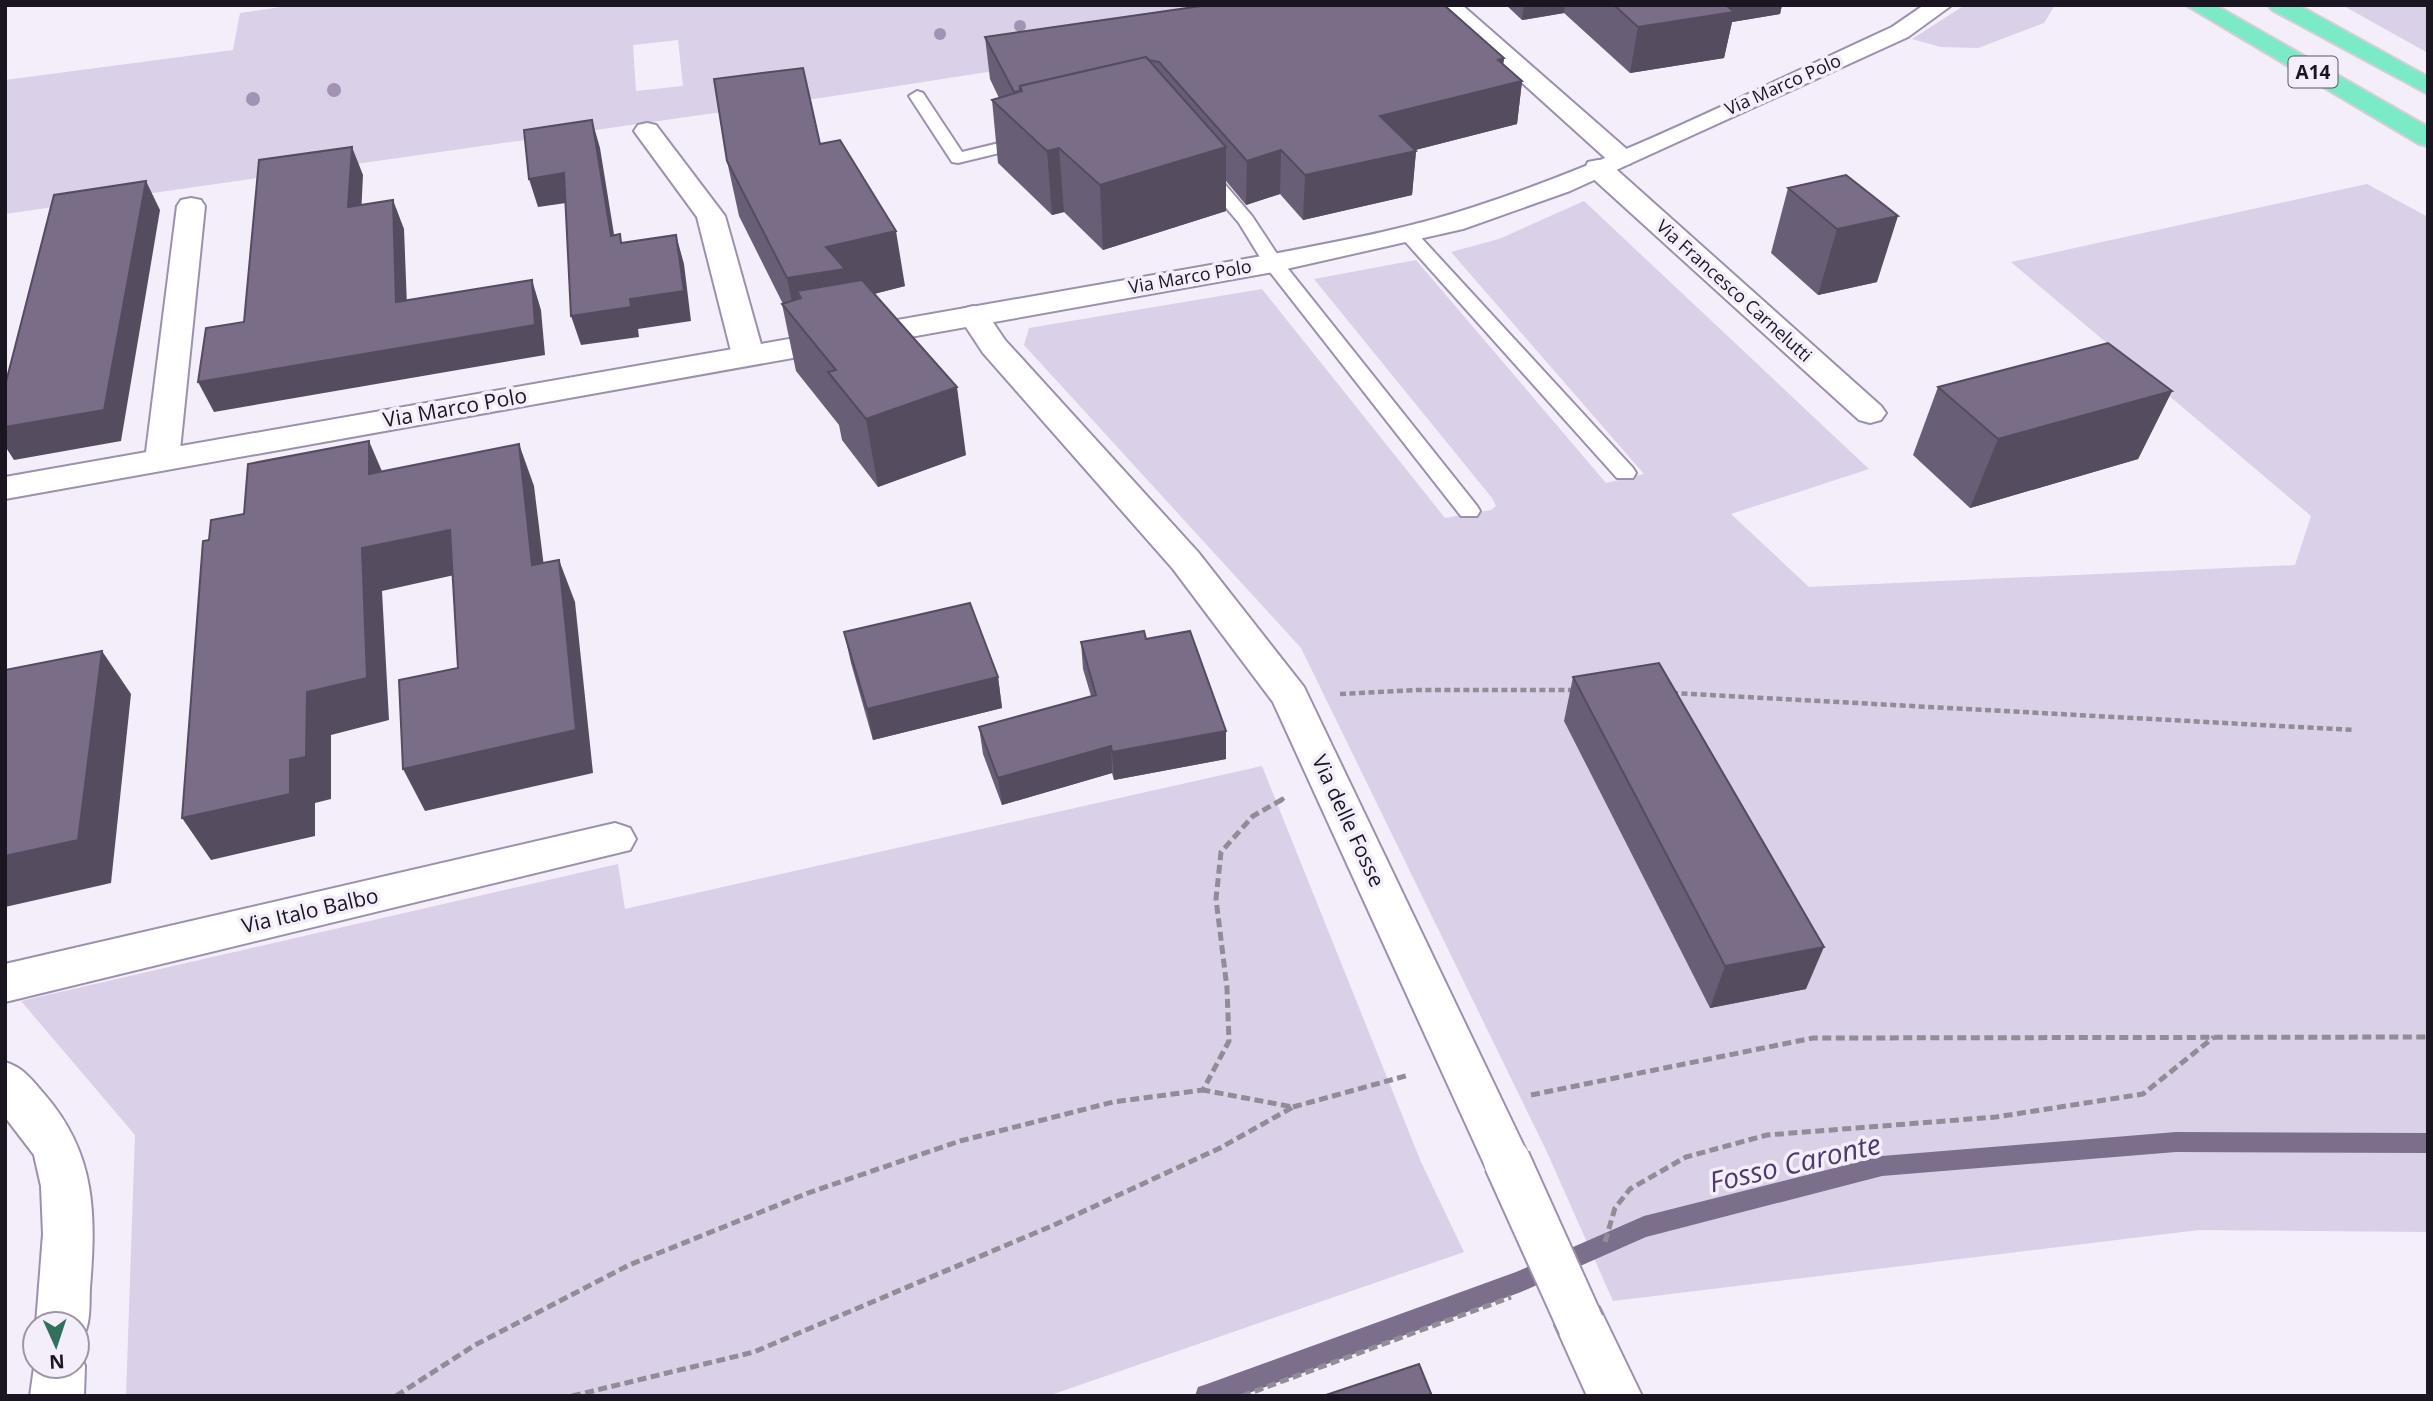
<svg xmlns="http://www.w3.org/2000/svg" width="2433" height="1401" viewBox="0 0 2433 1401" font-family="'Open Sans',sans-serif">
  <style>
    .green { fill: #dad0e8; fill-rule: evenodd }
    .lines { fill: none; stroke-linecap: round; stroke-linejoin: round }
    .stream { fill: #7b6f8b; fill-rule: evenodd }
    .lane-casing { stroke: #9c90ad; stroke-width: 4 }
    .street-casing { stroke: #9c90ad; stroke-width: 4 }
    .secondary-casing { stroke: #9c90ad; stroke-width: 4 }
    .highway-casing { stroke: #d1d0d2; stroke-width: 4 }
    .path-far1 { stroke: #918c98; stroke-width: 4.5; stroke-dasharray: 6 3.5; stroke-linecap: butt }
    .path { stroke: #918c98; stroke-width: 5; stroke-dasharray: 9 4.5; stroke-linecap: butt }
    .lane { fill: #fff; fill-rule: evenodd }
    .street { fill: #fff; fill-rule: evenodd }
    .secondary { fill: #fff; fill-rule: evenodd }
    .highway { fill: #7beac7; fill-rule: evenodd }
    .street-bridge-casing { stroke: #9c90ad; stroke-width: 50; stroke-linecap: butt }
    .street-bridge { stroke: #fff; stroke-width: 46 }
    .tree { fill: #a293b4 }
    .wall { fill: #685e75 }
    .shaded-wall { fill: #554c5f }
    .building { fill: #796d88; stroke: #554c5f; stroke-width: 2 }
    .labels { text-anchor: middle; stroke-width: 7; stroke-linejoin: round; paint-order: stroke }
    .far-street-label { font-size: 18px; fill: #1a1520; stroke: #f3eefa }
    .shield { fill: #f3eefa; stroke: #5b5661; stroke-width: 2 }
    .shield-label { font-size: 19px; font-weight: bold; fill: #1a1520 }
    .street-label { font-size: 21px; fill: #1a1520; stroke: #f3eefa }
    .near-water-label { font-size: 28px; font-style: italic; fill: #50396a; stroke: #f3eefa }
  </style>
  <rect width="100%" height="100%" fill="#f3eefa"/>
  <g class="green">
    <path d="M294,5H1302L1316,21L827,97L5,214V80L233,50L240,13ZM678,40L683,86L636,91L633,45Z"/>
    <path d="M1965,5H2055L2044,23L1978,48L1941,47L1912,39Z"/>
    <path d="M2342,5H2428V53Z"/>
    <path d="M2367,184L2428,217V1232L2199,1230L1613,1301L1546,1150L1301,648L1024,345L1029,328L1262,289L1445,518L1491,510L1496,506L1492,498L1314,279L1416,260L1606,483L1644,474L1451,252L1499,239L1584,201L1869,469L1731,514L1809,587L2295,565L2311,516L2011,262Z"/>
    <path d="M1262,766L1421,1162L1464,1252L1048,1396H126L135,1135L21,1001L618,864L625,909Z"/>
  </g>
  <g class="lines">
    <path class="stream" d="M2176,1132L2428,1133V1153L2176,1152L1882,1176L1646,1237L1521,1292L1241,1396H1195L1198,1387L1207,1384L1516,1272L1644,1216L1882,1156Z"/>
    <defs>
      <g id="lane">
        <path d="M917,91L923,93L962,152L1028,136L1036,141L1028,146L958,163L952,162L909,96Z"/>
        <path d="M1204,166L1210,167L1252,216L1281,260L1477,506L1480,511L1477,516H1461L1266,267L1239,223L1195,171Z"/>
        <path d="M1408,229L1414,230L1633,468L1636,473L1633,478H1617L1402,238L1399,234L1402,230Z"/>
      </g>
      <g id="street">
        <path d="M1436,5H1462L1630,152L1634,158L1630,164H1612Z"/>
        <path d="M647,123L656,125L725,216L764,355L759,362L748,364L737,362L732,355L697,217L634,131L638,125Z"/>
        <path d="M1598,160L1608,162L1881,406L1886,413L1881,420L1870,423L1859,420L1588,174L1585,168L1588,162Z"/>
        <path d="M191,198L201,200L205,206L179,460L174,467L162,470L150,467L145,460L177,206L181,200Z"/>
        <path d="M973,306L984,309L1005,340L1198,552L1304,687L1531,1161L1524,1177L1507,1183L1490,1177L1273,702L1173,569L983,353L958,315L962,309Z"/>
        <path d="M615,823L630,828L636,839L630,850L5,1002V964Z"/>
        <path d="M5,1062C24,1068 32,1080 45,1095C96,1154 96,1214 90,1288C89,1305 92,1332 77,1343V1324H36L43,1234L41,1186L34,1155L5,1117Z"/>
        <path d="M1581,1300L1599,1307L1642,1396H1587L1555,1325L1563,1307Z"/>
        <path d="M78,1347L85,1366L84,1396H30L35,1360V1366H77Z"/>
      </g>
      <path id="secondary" d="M1924,5H1952L1908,37L1570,191L1463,229L1273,272L5,499V477L1273,254C1340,241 1408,229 1474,207C1618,160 1754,90 1892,27Z"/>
      <g id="highway">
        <path d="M2186,5H2215L2428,127V146L2419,144Z"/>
        <path d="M2268,5H2298L2428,77V94L2272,10Z"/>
      </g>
    </defs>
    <use href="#lane" class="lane-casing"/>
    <use href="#street" class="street-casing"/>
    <use href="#secondary" class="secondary-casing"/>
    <use href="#highway" class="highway-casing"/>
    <g class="path-far1">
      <path d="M1672,693L2354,730"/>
      <path d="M1340,694L1417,690H1576"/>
      <path d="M1280,801L1284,798"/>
    </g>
    <g class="path">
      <path d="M1531,1095L1813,1038L2428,1037"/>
      <path d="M1293,1107L1409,1075"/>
      <path d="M1605,1242L1615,1208L1630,1189L1686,1157L1767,1135L1996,1117L2143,1094L2214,1037"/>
      <path d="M396,1396L475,1345L629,1265L808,1193L960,1141L1113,1102L1203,1090L1229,1041L1227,988L1216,899L1221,852L1253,816L1283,799"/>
      <path d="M572,1396L754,1352L1054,1225L1220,1148L1293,1107L1203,1090"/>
      <path d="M1242,1396L1511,1297"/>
    </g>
    <use href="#lane" class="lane"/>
    <use href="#street" class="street"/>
    <use href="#secondary" class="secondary"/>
    <use href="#highway" class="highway"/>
    <defs>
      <path id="street-bridge" d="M1507,1161L1581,1325"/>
    </defs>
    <use href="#street-bridge" class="street-bridge-casing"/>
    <use href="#street-bridge" class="street-bridge"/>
  </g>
  <g class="tree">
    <circle cx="1020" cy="26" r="6"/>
    <circle cx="940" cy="34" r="6"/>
    <circle cx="334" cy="90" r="7"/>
    <circle cx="253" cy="99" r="7"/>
  </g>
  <g class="wall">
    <path d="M1506,5H1782L1780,14L1732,22L1724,58L1630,73L1564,13L1522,20Z"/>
    <path d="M985,37L1504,58L1503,65L1522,81L1517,124L1415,150L1416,151L1412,195L1303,220L1280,194L1246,205L1226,181V211L1103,250L1064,212L1052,215L998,163L992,100L999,98L990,79Z"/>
    <path d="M820,144L905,286L874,294L966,455L878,487L842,440L839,425L796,371L782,304H783L739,216L727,161Z"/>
    <path d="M1846,175L1877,282L1818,295L1771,253L1788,188Z"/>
    <path d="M1938,387L2172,391L2138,459L1970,508L1913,455Z"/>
    <path d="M844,632L998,677L1002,708L873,740L851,663Z"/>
    <path d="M1146,639L1226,731V759L1114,780L1112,773L1002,805L983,754L979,727L1091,696L1083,669L1081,642Z"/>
    <path d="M1573,677L1806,989L1710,1008L1564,721Z"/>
  </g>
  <g class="shaded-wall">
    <path d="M1524,5H1565L1564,13L1522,20Z"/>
    <path d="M1694,5H1782L1780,14L1732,22L1724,58L1630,73L1638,27Z"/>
    <path d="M1504,58L1500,87L1522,81L1517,124L1388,157L1416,151L1412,195L1303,220L1305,175L1380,116Z"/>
    <path d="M592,120L600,148L619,265L611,236Z"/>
    <path d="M352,147L363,175L360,236L348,207Z"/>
    <path d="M1226,147V211L1103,250L1100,185Z"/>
    <path d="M1059,148L1064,212L1052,215L1047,151Z"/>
    <path d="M1281,150L1280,194L1246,205L1247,161Z"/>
    <path d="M564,173L573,202L538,207L529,179Z"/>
    <path d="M146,181L160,210L121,441L14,460L5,446V427Z"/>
    <path d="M393,200L404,229L408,332L396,302Z"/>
    <path d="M1898,216L1877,282L1818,295L1837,229Z"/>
    <path d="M896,231L905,286L850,300L801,298L797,291L805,332L796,321L787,278L826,247Z"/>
    <path d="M676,235L684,264L691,321L638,329L639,337L581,345L571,316L630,299Z"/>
    <path d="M532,280L541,310L545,355L214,412L198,382Z"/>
    <path d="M957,387L966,455L878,487L866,419Z"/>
    <path d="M2172,391L2138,459L1970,508L1998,439Z"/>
    <path d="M369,441L387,483L369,474Z"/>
    <path d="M519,444L534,486L549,608L532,565Z"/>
    <path d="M450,530L468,572L382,591L389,720L331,735V799L315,803V836L211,860L182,818L307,692L362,548Z"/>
    <path d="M559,560L575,602L593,773L425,811L403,769Z"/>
    <path d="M102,651L131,694L111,883L5,907V856Z"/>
    <path d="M998,677L1002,708L873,740L867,709Z"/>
    <path d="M1226,731V759L1114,780L1112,752Z"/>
    <path d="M1111,746L1112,773L1002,805L998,778Z"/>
    <path d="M1824,947L1806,989L1710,1008L1725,966Z"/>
  </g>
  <g class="building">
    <path d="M1208,5H1444L1504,58L1498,60L1522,81L1380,116L1416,151L1305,175L1281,150L1247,161L1159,62L1149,60L1146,57L1020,86V91L1014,92L985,37Z"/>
    <path d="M1614,5H1726L1734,12L1638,27Z"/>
    <path d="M1146,57L1226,147L1100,185L1059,148L1047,151L992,100L1022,91L1020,86Z"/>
    <path d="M803,68L820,144L840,140L896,231L826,247L845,269L787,278L727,161L714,79Z"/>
    <path d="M592,120L611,236L620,234L621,243L676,235L684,291L630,299L631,307L571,316L564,173L529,179L524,130Z"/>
    <path d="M352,147L348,207L393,200L396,302L532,280L535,325L198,382L206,328L244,322L259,160Z"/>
    <path d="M1846,175L1898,216L1837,229L1788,188Z"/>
    <path d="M146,181L104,410L5,427V386L54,195Z"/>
    <path d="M862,280L957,387L866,419L828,372L836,370L782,304L801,298L797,291Z"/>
    <path d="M2108,343L2172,391L1998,439L1938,387Z"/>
    <path d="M369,441V474L519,444L532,565L559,560L576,730L403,769L399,680L458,668L450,530L362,548L367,678L307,692L306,757L290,760V794L182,818L203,541L209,540L211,520L244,514L248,464Z"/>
    <path d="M970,603L998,677L867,709L844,632Z"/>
    <path d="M1144,631L1146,639L1190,631L1226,731L1112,752L1111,746L998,778L979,727L1096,695L1081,642Z"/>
    <path d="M102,651L78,840L5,856V670Z"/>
    <path d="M1659,663L1824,947L1725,966L1573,677Z"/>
    <path d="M1419,1364L1432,1396H1323Z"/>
  </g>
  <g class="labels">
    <g class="far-street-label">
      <text transform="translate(1783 85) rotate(-24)" y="6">Via Marco Polo</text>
      <text transform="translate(1190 277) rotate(-10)" y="6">Via Marco Polo</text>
      <text transform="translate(1734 291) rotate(42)" y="6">Via Francesco Carnelutti</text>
    </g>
    <rect class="shield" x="2288.5" y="56.5" width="49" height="31" rx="5"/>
    <g class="shield-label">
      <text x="2313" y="79">A14</text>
    </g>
    <g class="street-label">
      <text transform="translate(455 408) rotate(-10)" y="7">Via Marco Polo</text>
      <text transform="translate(1348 821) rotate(65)" y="7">Via delle Fosse</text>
      <text transform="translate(310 911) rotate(-13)" y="7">Via Italo Balbo</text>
    </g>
    <g class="near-water-label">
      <text transform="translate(1795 1163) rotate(-13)" y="10">Fosso Caronte</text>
    </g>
  </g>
  <rect width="2433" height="1401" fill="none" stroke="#1a1520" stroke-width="14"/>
  <g transform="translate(56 1345) rotate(177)"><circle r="33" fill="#f3eefa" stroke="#9c97a3" stroke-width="2"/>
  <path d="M0-5L12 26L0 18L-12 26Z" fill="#31705d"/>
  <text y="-10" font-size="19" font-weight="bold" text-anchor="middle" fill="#1a1520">N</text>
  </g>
</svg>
